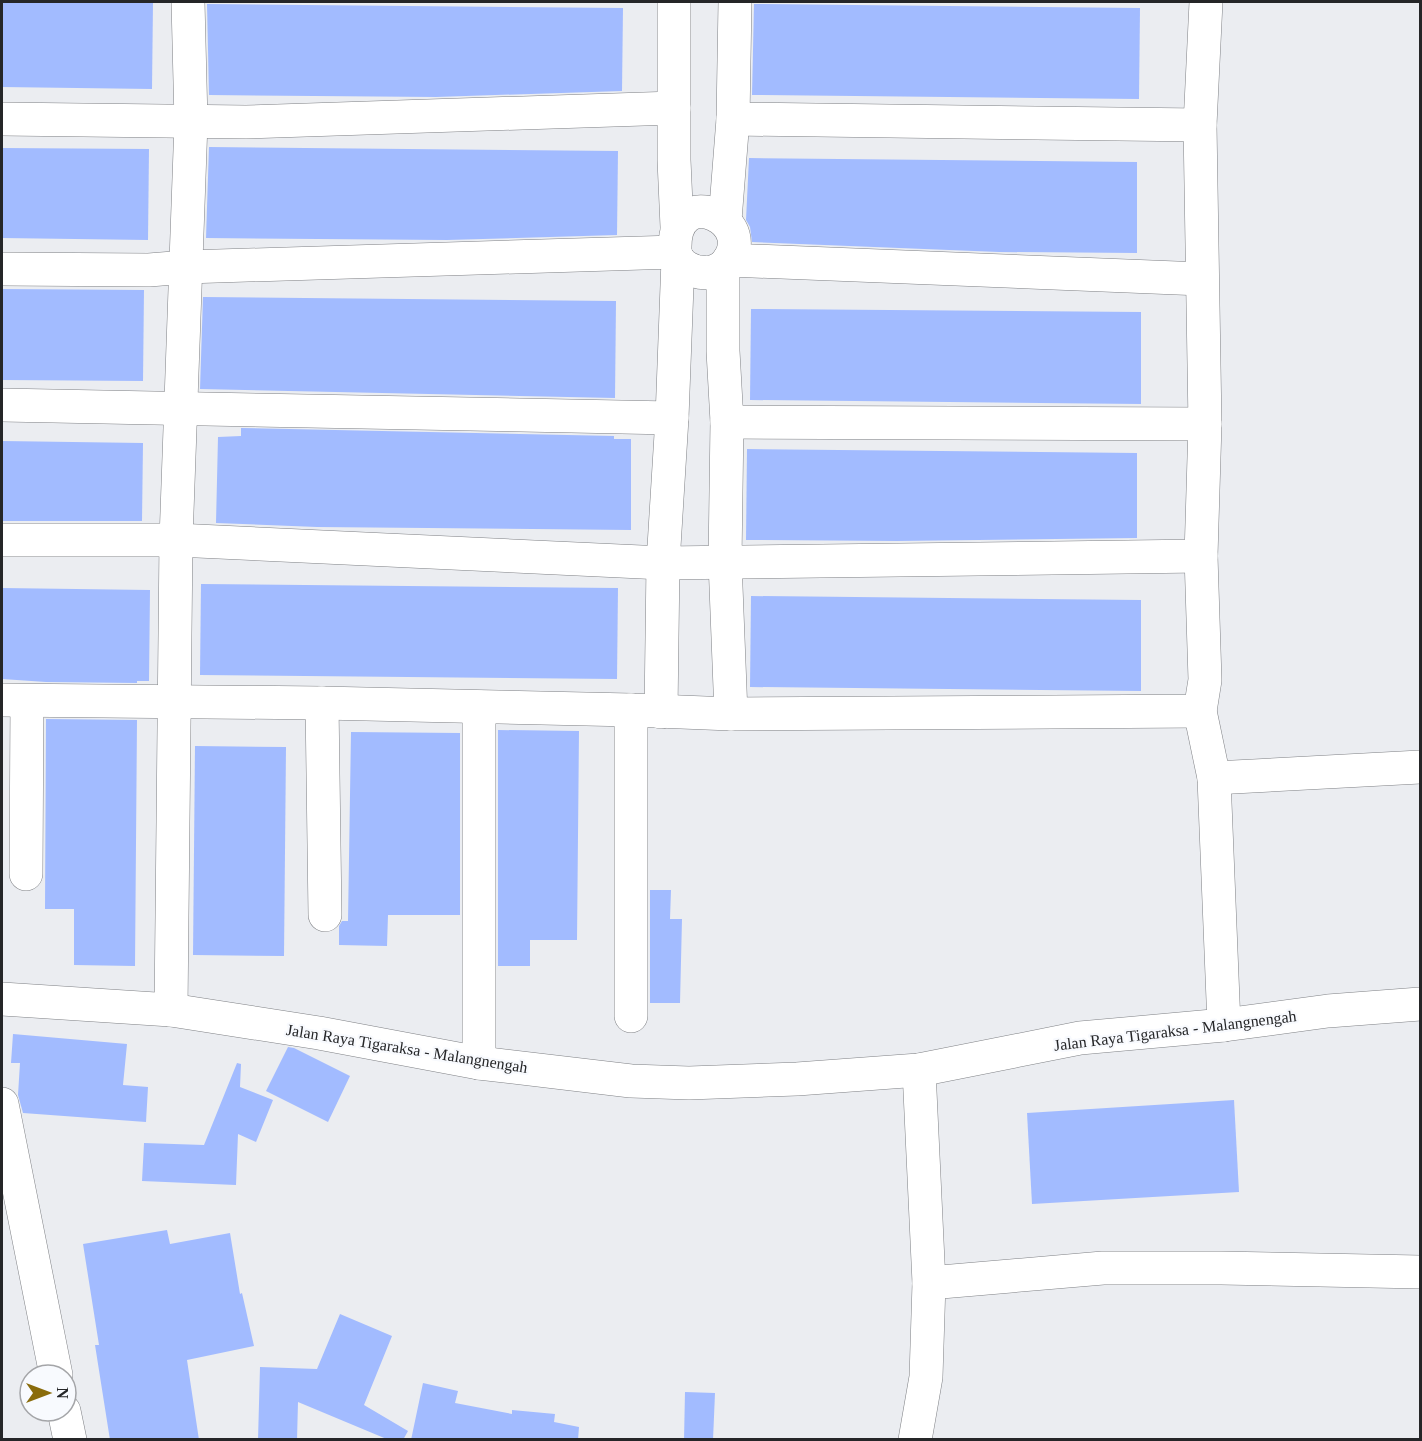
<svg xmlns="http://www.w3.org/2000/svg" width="1422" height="1441" viewBox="0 0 1422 1441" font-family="'Times New Roman',serif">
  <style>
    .building { fill: #a2bbff }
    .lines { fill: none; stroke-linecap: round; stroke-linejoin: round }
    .minor-casing { stroke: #7f8185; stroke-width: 34 }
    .major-casing { stroke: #7f8185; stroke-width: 34 }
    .minor { stroke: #fff; stroke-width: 33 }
    .major { stroke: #fff; stroke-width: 33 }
    .labels { text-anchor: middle; stroke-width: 4.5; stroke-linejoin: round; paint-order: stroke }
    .street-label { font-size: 16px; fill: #252628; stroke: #f8fafe }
  </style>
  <rect width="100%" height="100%" fill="#ebedf1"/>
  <g class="building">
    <path d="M2,2H153L152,89L2,87Z"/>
    <path d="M207,4L623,8L622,91L436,97L209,95Z"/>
    <path d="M754,4L1140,8L1139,99L752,95Z"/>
    <path d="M209,147L618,151L617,235L447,240L206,238Z"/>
    <path d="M2,148L149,149L148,240L2,238Z"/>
    <path d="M749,158L1137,162V253L999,252L752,242L750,227L746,220Z"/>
    <path d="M2,289L144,290L143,381L2,380Z"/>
    <path d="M203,297L616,301L615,398L200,389Z"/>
    <path d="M751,309L1141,312V404L750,400Z"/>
    <path d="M241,428L614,436V439H631V530L317,527L216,523L218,437L241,436Z"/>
    <path d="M2,441L143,443L142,521H2Z"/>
    <path d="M747,449L1137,453V538L897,541L746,540Z"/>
    <path d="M201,584L618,588L617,679L200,675Z"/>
    <path d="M2,588L150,590L149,681H137V683L46,682L2,679Z"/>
    <path d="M751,596L1141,600V691L750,687Z"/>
    <path d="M46,719L137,720L135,966L74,965V909H45Z"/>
    <path d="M498,730L579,731L577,940H530V966H498Z"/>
    <path d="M351,732L460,733V915H388L387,946L339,945V926L342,921H348Z"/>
    <path d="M195,746L286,747L284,956L193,955Z"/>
    <path d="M650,890H671L670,919H682L680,1003H650Z"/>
    <path d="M13,1034L127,1044L123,1085L148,1087L146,1122L23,1113L18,1095L20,1063H11Z"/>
    <path d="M288,1047L294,1048L350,1076L328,1122L266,1091Z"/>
    <path d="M237,1063L241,1064L240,1087L273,1100L256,1142L238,1134L236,1185L142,1181L144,1143L204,1145Z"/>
    <path d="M1234,1100L1239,1192L1032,1204L1027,1113Z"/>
    <path d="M167,1230L170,1244L230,1233L240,1294L242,1293L254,1346L187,1360L199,1440H110L95,1345H99L83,1244Z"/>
    <path d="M340,1314L392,1336L364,1405L408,1431L403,1440H389L298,1402L297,1440H258L260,1367L317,1369Z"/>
    <path d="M423,1383L458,1391L455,1403L512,1414V1410L555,1414L554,1422L579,1427L578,1440H411Z"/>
    <path d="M685,1392L715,1393L713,1440H684Z"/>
  </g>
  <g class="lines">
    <defs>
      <g id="minor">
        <path d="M674,2V160L677,227"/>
        <path d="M2,119L246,122L674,108"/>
        <path d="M733,119L1200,125"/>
        <path d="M725,220L733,119L735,2"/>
        <path d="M729,260L1202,279"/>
        <path d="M723,267C719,269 714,272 710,272C696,275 675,265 675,250C673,177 766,223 723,267V351L727,422L725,561L731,714"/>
        <path d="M2,269L149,270L186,267L675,252"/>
        <path d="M2,405L672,418"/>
        <path d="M727,422L1205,424"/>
        <path d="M2,540H176L663,563L1201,556"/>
        <path d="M2,700L322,703L631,710L731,714L1200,711L1205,680L1201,556L1205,424L1200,125L1206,2"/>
        <path d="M322,703L325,915"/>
        <path d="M479,707V1063"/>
        <path d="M631,710V1016"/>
        <path d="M1200,711L1214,778L1224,1025"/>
        <path d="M661,712L663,563L672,418L678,259"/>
        <path d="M1214,778L1420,767"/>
        <path d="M26,874L27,701"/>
        <path d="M171,1010L176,540L191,122L188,2"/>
        <path d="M2,1104L56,1375"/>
        <path d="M929,1283L1103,1268H1221L1420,1272"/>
        <path d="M64,1411L70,1440"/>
        <path d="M915,1440L926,1377L929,1283L919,1070"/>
      </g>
      <path id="major" d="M2,999L171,1010L319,1033L479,1063L631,1081L689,1083L797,1079L919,1070L1080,1038L1224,1025L1328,1011L1420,1004"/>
    </defs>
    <use href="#minor" class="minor-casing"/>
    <use href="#major" class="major-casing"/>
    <use href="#minor" class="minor"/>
    <use href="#major" class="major"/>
  </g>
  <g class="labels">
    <g class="street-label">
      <text transform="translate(1175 1030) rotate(-7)" y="6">Jalan Raya Tigaraksa - Malangnengah</text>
      <text transform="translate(407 1048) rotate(9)" y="6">Jalan Raya Tigaraksa - Malangnengah</text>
    </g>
  </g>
  <rect width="1422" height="1441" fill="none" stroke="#252628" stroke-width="6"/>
  <g transform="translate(48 1393) rotate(90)"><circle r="28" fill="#f8fafe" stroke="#a4a5a8" stroke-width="1.5"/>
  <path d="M0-4.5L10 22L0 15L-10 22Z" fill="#8a6c0c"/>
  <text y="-9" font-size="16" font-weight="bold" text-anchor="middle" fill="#252628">N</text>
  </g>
</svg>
